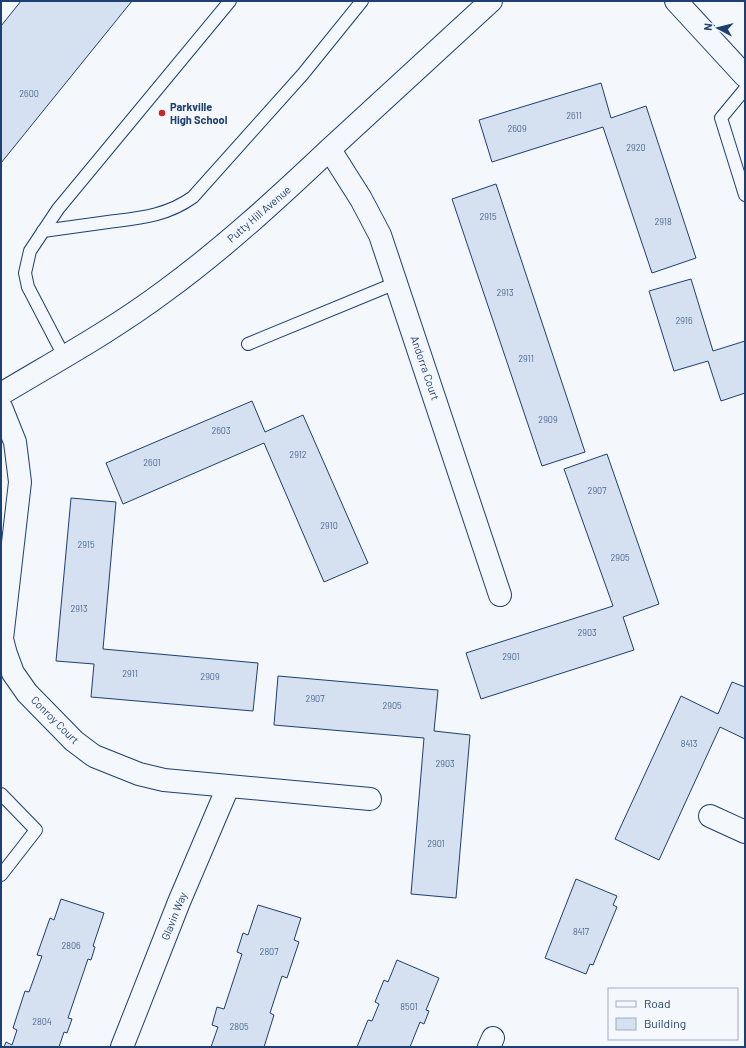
<svg xmlns="http://www.w3.org/2000/svg" width="746" height="1048" viewBox="0 0 746 1048" font-family="Barlow,sans-serif">
  <style>
    .building { fill: #d5e0f0; stroke: #1d3f73 }
    .lines { fill: none; stroke-linecap: round; stroke-linejoin: round }
    .service-casing { stroke: #1d3f73; stroke-width: 14 }
    .minor-casing { stroke: #1d3f73; stroke-width: 24 }
    .secondary-casing { stroke: #1d3f73; stroke-width: 24 }
    .service { stroke: #f4f7fb; stroke-width: 12 }
    .minor { stroke: #f4f7fb; stroke-width: 22 }
    .secondary { stroke: #f4f7fb; stroke-width: 22 }
    .poi-dot { fill: #c62828; stroke: #f4f7fb; stroke-width: 1.5 }
    .labels { text-anchor: middle; stroke-width: 3; stroke-linejoin: round; paint-order: stroke }
    .number-label { font-size: 9px; fill: #4b6792 }
    .poi-label { font-size: 11px; font-weight: bold; fill: #1d3f73; stroke: #f4f7fb; text-anchor: start }
    .street-label { font-size: 11px; fill: #1d3f73; stroke: #f4f7fb }
  </style>
  <rect width="100%" height="100%" fill="#f4f7fb"/>
  <g class="building">
    <path d="M21,1H132L1,163V26Z"/>
    <path d="M601,83L611,118L646,106L696,258L652,273L603,127L492,162L479,120Z"/>
    <path d="M496,184L585,452L542,466L452,199Z"/>
    <path d="M691,279L713,351L745,341V393L721,401L708,361L674,371L649,291Z"/>
    <path d="M252,401L265,432L303,415L368,563L324,582L264,443L123,504L106,463Z"/>
    <path d="M607,454L659,604L623,617L634,650L481,699L466,653L613,606L564,469Z"/>
    <path d="M71,498L116,502L103,649L258,663L253,711L91,697L94,664L56,661Z"/>
    <path d="M278,676L438,690L434,731L470,735L456,898L411,894L424,738L274,725Z"/>
    <path d="M732,682L745,687V739L720,727L659,860L615,839L681,696L718,714Z"/>
    <path d="M576,879L617,896L613,905L617,907L593,965L590,964L586,974L545,958Z"/>
    <path d="M61,899L104,913L93,946L95,947L91,960L88,959L68,1018L72,1019L67,1033L64,1032L59,1047H4L6,1042L12,1045L17,1030L13,1028L25,991L29,992L42,956L37,955L50,918L54,920Z"/>
    <path d="M258,905L301,918L294,940L299,942L287,978L282,976L270,1013L274,1015L264,1047H211L218,1027L212,1025L217,1007L224,1009L242,954L237,952L243,933L248,935Z"/>
    <path d="M397,960L439,978L426,1010L429,1011L424,1024L420,1022L410,1047H357L368,1020L372,1021L379,1004L375,1002L384,980L388,982Z"/>
  </g>
  <g class="lines">
    <defs>
      <g id="service">
        <path d="M745,89L721,118L745,195"/>
        <path d="M43,231C65,228 86,225 108,222C139,218 167,216 193,197L303,74L362,1"/>
        <path d="M248,344L396,283"/>
        <path d="M64,356L28,287L25,273L30,251L58,209L230,1"/>
        <path d="M1,794L36,830L1,875"/>
      </g>
      <g id="minor">
        <path d="M676,1L745,76"/>
        <path d="M330,150L361,199L380,235L500,595"/>
        <path d="M1,407L15,442L20,482L2,639L6,654L13,673L27,693L74,741L94,756L139,774L164,780L370,799"/>
        <path d="M710,816L745,832"/>
        <path d="M122,1047L179,902L228,787"/>
        <path d="M489,1047L493,1038"/>
      </g>
      <path id="secondary" d="M1,394C56,361 113,330 165,291C224,248 277,199 330,149C384,99 438,50 491,1"/>
    </defs>
    <use href="#service" class="service-casing"/>
    <use href="#minor" class="minor-casing"/>
    <use href="#secondary" class="secondary-casing"/>
    <use href="#service" class="service"/>
    <use href="#minor" class="minor"/>
    <use href="#secondary" class="secondary"/>
  </g>
  <circle class="poi-dot" cx="162" cy="113" r="4"/>
  <g class="labels">
    <g class="number-label">
      <text x="29" y="97">2600</text>
      <text x="574" y="119">2611</text>
      <text x="517" y="132">2609</text>
      <text x="636" y="151">2920</text>
      <text x="488" y="220">2915</text>
      <text x="663" y="225">2918</text>
      <text x="505" y="296">2913</text>
      <text x="684" y="324">2916</text>
      <text x="526" y="362">2911</text>
      <text x="548" y="423">2909</text>
      <text x="221" y="434">2603</text>
      <text x="298" y="458">2912</text>
      <text x="152" y="466">2601</text>
      <text x="597" y="494">2907</text>
      <text x="329" y="529">2910</text>
      <text x="86" y="548">2915</text>
      <text x="620" y="561">2905</text>
      <text x="79" y="612">2913</text>
      <text x="587" y="636">2903</text>
      <text x="511" y="660">2901</text>
      <text x="130" y="677">2911</text>
      <text x="210" y="680">2909</text>
      <text x="315" y="702">2907</text>
      <text x="392" y="709">2905</text>
      <text x="689" y="747">8413</text>
      <text x="445" y="767">2903</text>
      <text x="436" y="847">2901</text>
      <text x="581" y="935">8417</text>
      <text x="71" y="949">2806</text>
      <text x="269" y="955">2807</text>
      <text x="409" y="1010">8501</text>
      <text x="42" y="1025">2804</text>
      <text x="239" y="1030">2805</text>
    </g>
    <g class="poi-label">
      <text x="170" y="111">Parkville<tspan x="170" dy="13">High School</tspan></text>
    </g>
    <g class="street-label">
      <text transform="translate(259 214) rotate(-41)" y="4">Putty Hill Avenue</text>
      <text transform="translate(425 368) rotate(71)" y="4">Andorra Court</text>
      <text transform="translate(55 720) rotate(45)" y="4">Conroy Court</text>
      <text transform="translate(174 916) rotate(-68)" y="4">Glavin Way</text>
    </g>
  </g>
  <rect width="746" height="1048" fill="none" stroke="#1d3f73" stroke-width="4"/>
  <rect x="608" y="988" width="130" height="52" fill="#f4f7fb" stroke="#9eadc5"/>
  <rect x="616" y="1001" width="20" height="6" fill="#f4f7fb" stroke="#9eadc5"/>
  <text x="644" y="1008" font-size="12" fill="#1d3f73">Road</text>
  <rect x="616" y="1018" width="20" height="12" fill="#d5e0f0" stroke="#9eadc5"/>
  <text x="644" y="1028" font-size="12" fill="#1d3f73">Building</text>
  <g transform="translate(718 28) rotate(277)" stroke="#f4f7fb" stroke-width="3" paint-order="stroke">
  <path d="M0-3L7 15L0 10L-7 15Z" fill="#1d3f73"/>
  <text y="-6" font-size="11" font-weight="bold" text-anchor="middle" fill="#1d3f73">N</text>
  </g>
</svg>
